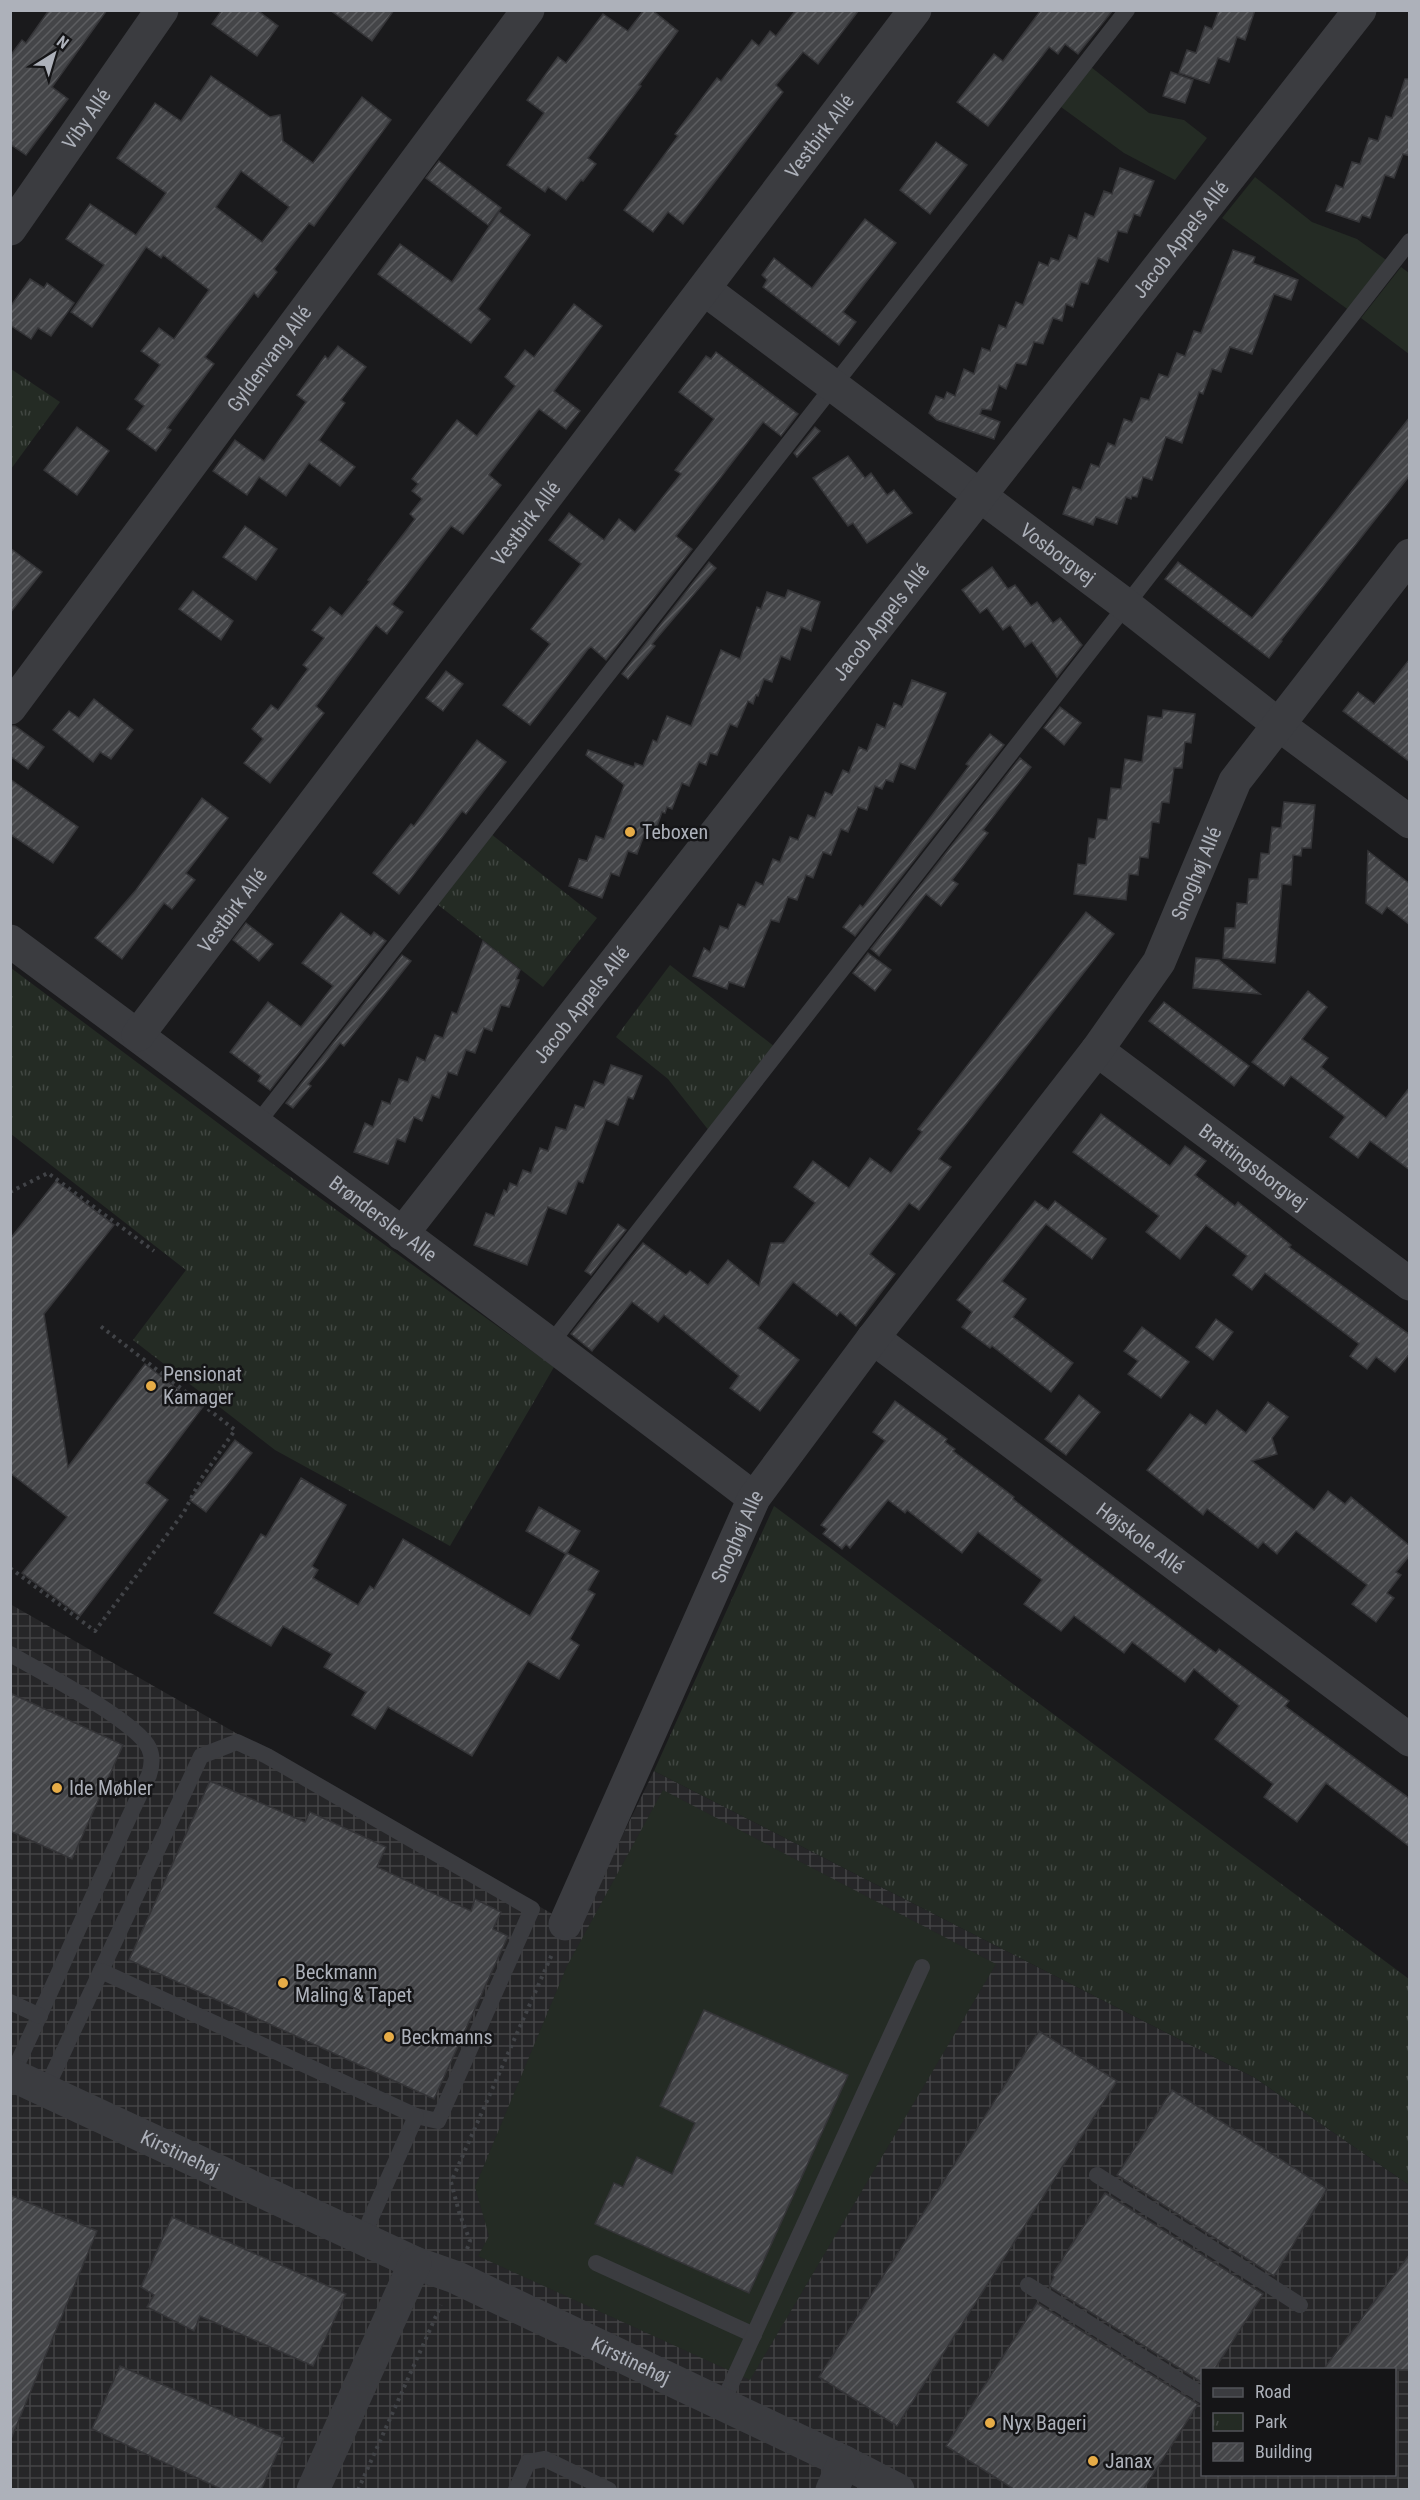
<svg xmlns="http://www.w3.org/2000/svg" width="1420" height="2500" viewBox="0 0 1420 2500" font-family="'Roboto Condensed',sans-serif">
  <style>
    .industrial { fill: url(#industrial-grid); fill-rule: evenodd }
    .green { fill: #242b24 }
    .park { fill: url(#park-tufts) }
    .building { fill: url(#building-hatch); stroke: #343437; stroke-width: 1.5; fill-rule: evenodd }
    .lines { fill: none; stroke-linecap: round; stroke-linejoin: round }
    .path { stroke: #414347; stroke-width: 4; stroke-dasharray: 3 4.5; stroke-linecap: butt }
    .lane { stroke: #3b3c40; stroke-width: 16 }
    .street { stroke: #3b3c40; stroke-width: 33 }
    .poi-dot { fill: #e6ac47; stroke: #151517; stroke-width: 2 }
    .labels { text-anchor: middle; stroke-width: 5; stroke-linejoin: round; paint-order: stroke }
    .street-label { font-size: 20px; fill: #adb1ba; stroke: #151517 }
    .poi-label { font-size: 20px; fill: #adb1ba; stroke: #151517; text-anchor: start }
  </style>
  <defs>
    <pattern id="industrial-grid" width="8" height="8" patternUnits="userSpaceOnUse" patternTransform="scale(1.5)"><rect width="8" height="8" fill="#262628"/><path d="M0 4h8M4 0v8" fill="none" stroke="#434345"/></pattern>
    <pattern id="park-tufts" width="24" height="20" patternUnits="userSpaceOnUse" patternTransform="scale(1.5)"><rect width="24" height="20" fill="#242b24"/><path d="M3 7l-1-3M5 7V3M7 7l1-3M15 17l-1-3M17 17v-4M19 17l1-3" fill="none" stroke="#414742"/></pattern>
    <pattern id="building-hatch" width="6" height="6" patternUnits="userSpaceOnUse" patternTransform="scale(1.5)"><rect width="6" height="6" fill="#444548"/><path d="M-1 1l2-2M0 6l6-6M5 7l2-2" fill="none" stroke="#5c5d60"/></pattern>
  </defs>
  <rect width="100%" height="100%" fill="#1a1a1c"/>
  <path class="industrial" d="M10,1604L577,1928L654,1771L1255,2078L1409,2185V2489H11ZM1202,2370H1394V2474H1202Z"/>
  <g class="green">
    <path d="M1091,67L1149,113L1184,120L1207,138L1175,180L1124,153L1061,107Z"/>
    <path d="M1255,177L1312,222L1357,239L1389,262L1350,311L1222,218Z"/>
    <path d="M1401,267L1409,273V354L1361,318Z"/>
    <path d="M663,1790L996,1964L750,2380L478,2256L489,2236L475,2187L567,1966Z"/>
  </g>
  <g class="park">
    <path d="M11,369L60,402L11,469Z"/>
    <path d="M491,834L597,918L543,987L437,904Z"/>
    <path d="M670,965L775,1047L710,1132L668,1079L616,1037Z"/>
    <path d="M11,968L270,1162L554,1367L450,1546L275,1450L133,1340L186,1270L11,1134Z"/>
    <path d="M774,1506L1409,1979V2185L1255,2078L654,1771Z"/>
  </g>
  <g class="building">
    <path d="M49,10H107L52,87L68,99L26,155L10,144V56L22,40L26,43Z"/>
    <path d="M222,10H257L278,26L257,56L212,24Z"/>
    <path d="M330,10H394L372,41Z"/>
    <path d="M644,10H652L678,31L639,85L641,86L588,158L596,164L583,181L581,180L566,200L548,187L545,192L507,165L544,113L527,100L558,57L566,63L603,14L628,31Z"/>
    <path d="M796,10H859L818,64L803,52L776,85L783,92L683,224L668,212L653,232L624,210L678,136L675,134L717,78L721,81L752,40L759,46L770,31L776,36Z"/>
    <path d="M1041,10H1113L1078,54L1065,44L1058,54L1049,47L988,126L957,102L994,54L1003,61Z"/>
    <path d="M1219,10H1255L1245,40L1237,37L1229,62L1218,58L1209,83L1179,73L1187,50L1196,53L1205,26L1212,29Z"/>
    <path d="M1171,72L1193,80L1185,103L1163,96Z"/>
    <path d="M211,76L270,117L280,115L283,141L313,163L362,97L391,120L314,226L309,223L274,269L277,272L258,297L254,293L205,357L214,364L167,428L171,430L156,451L127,429L144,406L135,399L160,365L141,351L159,328L174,339L209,290L163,255L161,258L146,247L92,327L71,312L104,265L66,239L90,204L136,235L166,193L117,158L155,103L181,121ZM241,171L289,207L262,242L216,207Z"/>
    <path d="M1405,79H1410V156L1403,154L1394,178L1385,175L1370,218L1362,215L1359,222L1326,211L1336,185L1343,188L1352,162L1360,164L1369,138L1378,141L1386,116L1392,118Z"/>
    <path d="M936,142L967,165L930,214L900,190Z"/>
    <path d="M439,161L501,208L488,225L426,178Z"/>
    <path d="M1120,168L1154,181L1140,216L1134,214L1127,233L1118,231L1108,262L1098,258L1088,284L1081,282L1073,307L1066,304L1062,321L1053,318L1043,344L1034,342L1026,365L1016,363L1006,389L999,385L991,410L982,409L980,414L1000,422L994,439L937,420L929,413L936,396L944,399L947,392L955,396L964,369L974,374L982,348L990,351L999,325L1006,328L1016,302L1023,305L1039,262L1048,266L1051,258L1059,261L1069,235L1077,239L1085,213L1094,217L1104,191L1112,194Z"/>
    <path d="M499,212L530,235L478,309L490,319L471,343L378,274L400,244L452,282Z"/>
    <path d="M865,219L896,243L843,312L856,322L839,345L763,287L767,280L762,275L774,258L812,288Z"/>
    <path d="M1233,250L1255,257L1253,263L1298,280L1291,300L1274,294L1252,354L1230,347L1221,372L1212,369L1203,394L1199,392L1182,443L1166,437L1152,480L1143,477L1137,497L1132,496L1131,499L1126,497L1117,524L1096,517L1093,525L1063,514L1073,487L1081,490L1091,464L1099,467L1108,443L1115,446L1124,419L1132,422L1141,398L1149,400L1159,374L1168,377L1177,353L1185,356L1194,331L1201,333Z"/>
    <path d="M30,279L44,288L47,283L74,303L51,336L38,328L31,339L10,325V307Z"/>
    <path d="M574,304L602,326L554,391L580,411L566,429L539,409L489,475L501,485L463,534L451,526L392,604L403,612L387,634L376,625L316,706L324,713L270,783L244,763L263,739L252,729L271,705L278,710L308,669L303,665L324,638L312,630L330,607L342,616L370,581L368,580L415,519L410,514L422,499L412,491L418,484L412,479L457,420L477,436L515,386L505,377L525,350L534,357Z"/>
    <path d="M338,346L366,367L341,400L345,403L319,440L355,467L340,486L309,463L286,496L259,477L247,495L213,471L235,440L264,461L306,402L297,395L325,356L328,359Z"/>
    <path d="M716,352L798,414L781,436L763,422L676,536L692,549L606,660L591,647L588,649L530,725L503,705L550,644L531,629L581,564L549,540L569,513L604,540L619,519L635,532L681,474L675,470L714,419L679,392L706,356L711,359Z"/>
    <path d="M1410,417V475L1281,640L1282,641L1269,658L1165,579L1178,562L1252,618Z"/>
    <path d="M77,427L109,451L77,495L44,470Z"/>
    <path d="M815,427L820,431L797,457L794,453Z"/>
    <path d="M848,456L865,478L871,473L887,495L894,490L912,513L867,543L853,523L848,526L813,478Z"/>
    <path d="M245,526L277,549L256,580L223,557Z"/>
    <path d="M10,548L42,572L10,613Z"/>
    <path d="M709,562L716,568L652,644L655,646L628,679L622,674Z"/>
    <path d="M992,567L1008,589L1015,585L1031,606L1037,602L1053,623L1060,618L1082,645L1057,677L1032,642L1025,647L1010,625L1003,630L987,608L980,613L962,590Z"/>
    <path d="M788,590L820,602L811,631L801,627L790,660L781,656L772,682L764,679L758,696L756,695L753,704L748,701L737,727L730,724L717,755L710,753L706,765L699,762L689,786L682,783L672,809L667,807L665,813L662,812L654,835L652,834L651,838L644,835L637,854L628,851L619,876L611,873L602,898L569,886L579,859L587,861L596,836L604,839L624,785L586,755L588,750L634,767L635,763L643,766L653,740L657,742L667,716L691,726L721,650L740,659L757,607L761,609L767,592L785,598Z"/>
    <path d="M193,591L233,621L221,640L179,609Z"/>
    <path d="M1410,659V762L1343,711L1358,692L1374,704Z"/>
    <path d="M446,671L463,684L443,711L426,698Z"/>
    <path d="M912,680L946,693L915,769L900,763L893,782L886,780L882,789L875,786L867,810L858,807L848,832L841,829L831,855L823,852L813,878L806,875L797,900L788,897L779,922L771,920L744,987L729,982L727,989L693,976L704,948L710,952L720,926L728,929L738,904L745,907L756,882L763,885L773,859L780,862L790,837L798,840L808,815L815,818L825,792L832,795L843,770L849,773L859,747L867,751L877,724L885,728L894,703L902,707Z"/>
    <path d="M94,699L133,730L111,759L100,752L93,762L53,730L69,711L79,718Z"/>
    <path d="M1060,707L1081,723L1064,745L1044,728Z"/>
    <path d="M1163,710L1195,714L1191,743L1185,742L1182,768H1174L1169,803L1162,802L1159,823L1152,822L1148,858L1140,857L1138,875L1129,874L1126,900L1074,894L1078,864L1086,865L1089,838L1095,839L1098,819L1107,820L1111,788L1121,789L1125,759L1142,762L1148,716L1162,718Z"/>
    <path d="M10,726H15L44,747L28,769L10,756Z"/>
    <path d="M990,734L1004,745L855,936L843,927L860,905L863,907L969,766L966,764Z"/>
    <path d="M477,740L506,762L466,814L462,811L399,894L373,873L411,824L414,826Z"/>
    <path d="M1020,758L1031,767L983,830L988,833L952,880L958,884L941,906L926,894L879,956L871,949Z"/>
    <path d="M10,779L78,827L53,863L10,834Z"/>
    <path d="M202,798L228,818L186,873L195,880L172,909L164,903L122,959L95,938L136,890Z"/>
    <path d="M1284,802L1315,805L1311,848H1302L1301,856L1293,855L1291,885L1282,884L1275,963L1223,958L1225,928H1235L1237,903L1247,904L1249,879H1258L1261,853L1269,854L1272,827L1281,828Z"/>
    <path d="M1368,851L1410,884V925L1387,907L1382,914L1366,903Z"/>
    <path d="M1086,912L1114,934L939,1159L951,1167L919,1210L909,1203L870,1254L895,1274L856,1326L840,1312L837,1316L793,1282L758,1328L799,1360L760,1411L730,1388L739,1376L664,1315L658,1322L632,1302L592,1351L571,1334L643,1243L686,1275L690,1271L708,1285L728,1260L759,1286L771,1243H784L815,1203L794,1187L813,1161L849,1188L870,1158L891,1173L922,1132L918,1129Z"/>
    <path d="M341,913L371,936L374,932L386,941L270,1090L258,1081L261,1076L230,1052L268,1002L301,1027L333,986L302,963Z"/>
    <path d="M246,923L273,944L259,961L233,940Z"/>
    <path d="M483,941L520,970L516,979L519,980L509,1007L501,1005L492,1031L484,1028L475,1053L466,1050L457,1075L448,1072L439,1098L432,1095L422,1121L414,1117L405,1142L397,1139L388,1164L354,1152L365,1123L373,1127L382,1101L390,1104L399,1079L408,1082L417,1057L425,1061L435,1035L443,1038L452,1012L457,1014Z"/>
    <path d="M868,953L891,970L875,991L853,973Z"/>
    <path d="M402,955L411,961L344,1046L340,1043L308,1084L311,1086L293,1108L286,1103Z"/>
    <path d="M1196,958L1219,960L1260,994L1193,988Z"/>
    <path d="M1308,991L1327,1007L1302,1039L1328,1058L1321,1067L1386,1118L1410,1087V1170L1370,1141L1358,1158L1330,1137L1345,1117L1291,1076L1284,1086L1252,1062Z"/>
    <path d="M1164,1002L1249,1066L1234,1086L1149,1021Z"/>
    <path d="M611,1065L642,1076L633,1099L628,1097L618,1125L606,1120L583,1183L578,1181L566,1214L548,1207L527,1265L474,1245L486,1213L494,1216L504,1190L507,1192L510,1183L517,1186L523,1170L531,1173L540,1148L548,1151L556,1127L566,1130L575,1105L584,1108L594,1081L604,1085Z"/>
    <path d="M1101,1114L1170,1166L1185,1146L1206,1161L1195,1175L1235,1206L1238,1202L1291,1245L1289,1247L1410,1335V1353L1395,1372L1376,1357L1367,1369L1350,1356L1359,1344L1265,1273L1252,1290L1233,1275L1247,1256L1206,1225L1180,1259L1146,1232L1159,1216L1073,1152Z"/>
    <path d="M56,1181L114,1225L44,1314L68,1467L145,1364L202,1408L146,1483L168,1500L80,1616L22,1573L67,1517L10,1473V1239Z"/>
    <path d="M1035,1201L1048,1210L1055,1201L1106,1239L1092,1259L1046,1224L1002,1281L1026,1299L1013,1317L1073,1363L1051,1392L992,1346L990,1348L962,1327L972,1312L957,1300Z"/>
    <path d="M618,1224L626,1230L591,1275L585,1271Z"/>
    <path d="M1216,1319L1233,1332L1213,1360L1196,1347Z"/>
    <path d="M1142,1327L1189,1362L1161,1398L1128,1374L1138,1361L1124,1351Z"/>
    <path d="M1079,1395L1100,1412L1066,1455L1045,1439Z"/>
    <path d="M895,1401L947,1439L945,1442L955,1449L953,1451L1014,1497L1013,1499L1076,1548L1216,1653L1219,1649L1289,1701L1285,1706L1410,1799V1847L1326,1783L1297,1822L1264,1797L1273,1784L1215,1739L1239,1706L1194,1669L1185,1682L1132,1642L1124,1653L1074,1616L1061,1631L1024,1604L1042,1580L978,1532L962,1553L907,1510L905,1513L888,1500L850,1548L846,1544L842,1549L823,1534L827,1529L821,1525L885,1441L873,1432Z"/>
    <path d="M1268,1402L1288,1417L1272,1438L1277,1454L1252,1461L1314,1510L1328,1491L1345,1504L1351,1497L1410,1546V1555L1396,1572L1401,1575L1387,1593L1394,1598L1376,1622L1352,1604L1367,1585L1296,1531L1277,1554L1263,1542L1258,1548L1207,1509L1203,1515L1147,1470L1190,1414L1206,1425L1217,1410L1246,1433Z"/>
    <path d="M235,1440L252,1453L206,1512L190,1500Z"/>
    <path d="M301,1478L346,1505L312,1566L318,1570L313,1578L358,1605L370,1586L374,1589L403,1539L530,1616L566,1554L526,1531L539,1507L580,1531L567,1553L599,1571L588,1590L595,1594L570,1639L579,1645L559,1679L528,1661L472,1756L388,1707L375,1729L352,1715L366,1692L324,1667L332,1654L283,1626L271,1646L214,1613L261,1534L266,1537Z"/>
    <path d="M10,1693L123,1745L72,1859L10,1831Z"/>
    <path d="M210,1781L305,1822L310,1812L386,1847L377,1867L471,1911L475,1899L501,1912L493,1929L508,1936L434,2099L129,1960Z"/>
    <path d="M704,2010L848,2075L749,2293L595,2224L614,2183L623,2187L637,2157L672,2174L695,2123L660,2106Z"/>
    <path d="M1039,2031L1117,2081L897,2426L819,2377Z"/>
    <path d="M1172,2090L1327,2189L1274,2276L1117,2175Z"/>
    <path d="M1105,2193L1263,2294L1214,2370H1203V2383L1049,2286L1054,2277L1052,2275Z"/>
    <path d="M10,2195L97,2231L11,2439H10Z"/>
    <path d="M172,2217L346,2294L313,2366L200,2316L194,2331L147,2307L154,2295L141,2287Z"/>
    <path d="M1410,2254V2370H1323Z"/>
    <path d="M1037,2303L1198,2404L1143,2490H1015L946,2446Z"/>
    <path d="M120,2366L284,2438L261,2490H223L92,2429Z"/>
  </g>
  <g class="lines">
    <g class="path">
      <path d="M10,1192L48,1173L154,1251"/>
      <path d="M10,1568L95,1631L184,1512L201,1479L235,1430L99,1325"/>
      <path d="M467,2249L470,2241L459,2212L451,2182L553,1952"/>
      <path d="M358,2490L441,2305"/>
    </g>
    <g class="lane">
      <path d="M256,1125L1127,10"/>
      <path d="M551,1343L1410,241"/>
      <path d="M10,1654C40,1671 136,1721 149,1748C153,1757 152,1766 149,1775C101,1874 59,1976 12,2075"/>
      <path d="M101,1971L201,1756L237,1742L267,1756L532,1909L438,2121L416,2116"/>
      <path d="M10,2002L40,2016"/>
      <path d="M46,2089L101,1971L416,2116L362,2238"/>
      <path d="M1097,2175L1300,2305"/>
      <path d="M596,2263L754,2335"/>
      <path d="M1028,2285L1202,2395"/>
      <path d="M722,2404L922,1967"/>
      <path d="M516,2490L528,2462L545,2459L609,2490"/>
    </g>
    <g class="street">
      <path id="s1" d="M10,229L162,10"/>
      <path id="s2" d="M704,289L1126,605L1279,725L1410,822"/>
      <path id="s3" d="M10,708L528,10"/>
      <path id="s4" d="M10,941C259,1126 507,1310 754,1498"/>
      <path id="s5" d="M138,1035L915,10"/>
      <path id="s6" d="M1097,1050L1410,1284"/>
      <path id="s7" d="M402,1234L1360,10"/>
      <path id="s8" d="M873,1338L1410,1740"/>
      <path id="s9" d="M565,1924L754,1498L873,1338L1097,1050L1159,962L1235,781L1410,555"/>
      <path id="s10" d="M10,2074L415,2263L455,2277L844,2462L898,2490"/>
      <path d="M313,2490L415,2263"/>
      <path d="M832,2490L844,2462"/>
    </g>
  </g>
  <g class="poi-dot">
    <circle cx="630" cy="832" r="6"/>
    <circle cx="151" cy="1386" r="6"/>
    <circle cx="57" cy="1788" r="6"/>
    <circle cx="283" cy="1983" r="6"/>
    <circle cx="389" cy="2037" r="6"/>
    <circle cx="990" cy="2423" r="6"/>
    <circle cx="1093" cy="2461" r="6"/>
  </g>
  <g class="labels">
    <g class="street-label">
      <text dy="7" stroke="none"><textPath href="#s1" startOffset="134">Viby Allé</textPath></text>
      <text dy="7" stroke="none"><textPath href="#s5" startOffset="1128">Vestbirk Allé</textPath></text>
      <text dy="7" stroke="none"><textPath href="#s7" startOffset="1263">Jacob Appels Allé</textPath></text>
      <text dy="7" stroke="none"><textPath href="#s3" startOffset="435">Gyldenvang Allé</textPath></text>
      <text dy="7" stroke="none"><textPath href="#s5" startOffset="642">Vestbirk Allé</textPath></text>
      <text dy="7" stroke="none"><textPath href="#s2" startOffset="442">Vosborgvej</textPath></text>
      <text dy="7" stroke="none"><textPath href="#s7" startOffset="777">Jacob Appels Allé</textPath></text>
      <text dy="7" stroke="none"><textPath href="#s9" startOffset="1234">Snoghøj Allé</textPath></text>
      <text dy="7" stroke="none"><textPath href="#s5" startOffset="156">Vestbirk Allé</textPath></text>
      <text dy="7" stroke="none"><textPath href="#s7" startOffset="291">Jacob Appels Allé</textPath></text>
      <text dy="7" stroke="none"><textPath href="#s6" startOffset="195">Brattingsborgvej</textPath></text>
      <text dy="7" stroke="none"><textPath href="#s4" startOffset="465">Brønderslev Alle</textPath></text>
      <text dy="7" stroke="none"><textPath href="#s9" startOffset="424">Snoghøj Alle</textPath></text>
      <text dy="7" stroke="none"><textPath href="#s8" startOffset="334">Højskole Allé</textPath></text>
      <text dy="7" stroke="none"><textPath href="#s10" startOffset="188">Kirstinehøj</textPath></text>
      <text dy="7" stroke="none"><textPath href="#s10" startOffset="684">Kirstinehøj</textPath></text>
    </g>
    <g class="poi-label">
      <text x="642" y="839">Teboxen</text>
      <text x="163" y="1381">Pensionat<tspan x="163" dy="23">Kamager</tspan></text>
      <text x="69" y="1795">Ide Møbler</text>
      <text x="295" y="1979">Beckmann<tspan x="295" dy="23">Maling &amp; Tapet</tspan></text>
      <text x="401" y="2044">Beckmanns</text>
      <text x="1002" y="2430">Nyx Bageri</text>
      <text x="1105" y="2468">Janax</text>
    </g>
  </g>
  <rect width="1420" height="2500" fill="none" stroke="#adb1ba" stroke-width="24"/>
  <rect x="1201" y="2368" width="195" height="108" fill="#151517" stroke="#525358" stroke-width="1.5"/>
  <rect x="1213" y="2388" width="30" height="9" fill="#3b3c40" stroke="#525358" stroke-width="1.5"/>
  <text x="1255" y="2398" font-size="18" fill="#adb1ba">Road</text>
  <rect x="1213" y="2413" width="30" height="18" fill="url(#park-tufts)" stroke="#525358" stroke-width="1.5"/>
  <text x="1255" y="2428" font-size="18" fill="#adb1ba">Park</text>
  <rect x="1213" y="2443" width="30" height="18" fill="url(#building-hatch)" stroke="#525358" stroke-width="1.5"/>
  <text x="1255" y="2458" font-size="18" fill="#adb1ba">Building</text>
  <g transform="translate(54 54) rotate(37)" stroke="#151517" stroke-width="4.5" paint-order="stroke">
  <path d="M0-4.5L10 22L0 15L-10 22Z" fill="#adb1ba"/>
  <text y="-9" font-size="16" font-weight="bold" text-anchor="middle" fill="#adb1ba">N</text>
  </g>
</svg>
